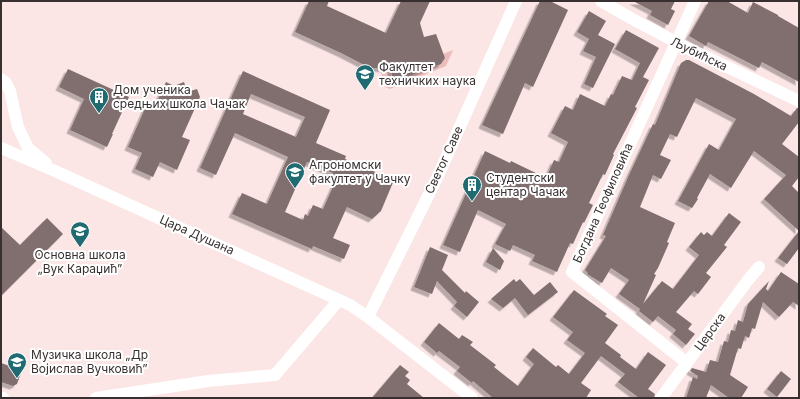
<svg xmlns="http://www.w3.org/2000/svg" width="800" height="399" viewBox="0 0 800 399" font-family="Inter,sans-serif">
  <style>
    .green { fill: #ecbcbb }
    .building { fill: #816e6e; fill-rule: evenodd; filter: url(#shadow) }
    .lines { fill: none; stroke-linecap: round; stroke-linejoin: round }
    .street { stroke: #fff; stroke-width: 12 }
    .labels { text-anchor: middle; stroke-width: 4; stroke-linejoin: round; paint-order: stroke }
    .street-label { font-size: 12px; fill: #383030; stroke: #fff }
    .poi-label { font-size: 12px; fill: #383030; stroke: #fff; text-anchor: start }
  </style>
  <defs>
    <filter id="shadow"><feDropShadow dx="-3.5" dy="3.5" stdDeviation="0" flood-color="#0004"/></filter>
  </defs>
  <rect width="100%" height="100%" fill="#fbe5e5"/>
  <path class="green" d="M453,50L446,66L390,89L385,87L380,69H384L385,67L391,70V78L396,81L441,64L445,58L443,54Z"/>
  <g class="building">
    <path d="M309,1H329L327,6L386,33L401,1H430L420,23L424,37L436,34L445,58L441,64L396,81L392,77L391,69L370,68L341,53L295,32Z"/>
    <path d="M540,1H550L568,10L533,87L525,83L503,134L482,125Z"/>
    <path d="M633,1H675L671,9L675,11L668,25L650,15L652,11Z"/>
    <path d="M709,1H727L748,13L753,2L778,15V16L799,28V82L762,62L759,68L708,42L706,46L689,36Z"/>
    <path d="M589,11L606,21L598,35L615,44L593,88L584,84L596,57L583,51L589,39L577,32Z"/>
    <path d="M626,30L659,48L643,77L649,80L635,107L637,108L613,154L614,155L605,175L603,174L589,203L593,205L584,223L583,222L573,244L570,243L557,272L532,261L535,255L513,245L510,251L495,244L506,224L478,210L460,252L443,245L485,151L510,163L511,161L546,178L554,160L559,162L568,142L551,133L565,106L573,110L580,94L605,106L611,94L613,95L622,76L632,80L640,63L615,49Z"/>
    <path d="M686,60H689L754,94L791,116L797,108H799V122L782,144L799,157V177L792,186L799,193V248L787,264L778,258L799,231L764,199L786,175L754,151L731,188L710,174L697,198L698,199L692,208L678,201L709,144L719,150L736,119L696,98L677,137L670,134L660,155L671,160L661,179L653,175L640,207L675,223L667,242L669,243L658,268L654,274L656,275L643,304L662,281L673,289L699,255L689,247L701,232L704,235L707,232L712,236L729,213L741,222L724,245L727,247L706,273L711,277L698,294L694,291L676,312L692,324L688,329L695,334L686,345L673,334L676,330L658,316L653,322L639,311L640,309L619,294L629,280L611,268L602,283L587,274L588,273L585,270L606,236L603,235L629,175L653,124L655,125L681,63Z"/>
    <path d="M68,69L129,97L112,134H113L107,147L70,130L84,99L59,87Z"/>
    <path d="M243,71L330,110L316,143L346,156L345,159L394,180L381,211L372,219L347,207L333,238L350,245L344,259L313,246L312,249L232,214L242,193L267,204L288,157L235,133L216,175L200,168ZM251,94L305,117L296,137L243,114ZM307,162L333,173L331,178L336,180L323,209L313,205L308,216L305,214L303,220L285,212Z"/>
    <path d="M166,82L174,86L184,82L187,92L197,89L200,97L182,137L190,140L177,170L160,162L153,177L135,169L142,153L128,147L147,104L154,108Z"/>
    <path d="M47,218L63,234L1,296V227L20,245Z"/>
    <path d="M430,247L448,255L442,270L465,293L466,291L479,302L467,317L454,306L457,302L437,281L432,294L414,287Z"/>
    <path d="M493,248L504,261L500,270L486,262Z"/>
    <path d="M781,272L799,284V306L793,302L779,317L763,302L755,329L752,328L749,338L745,336L741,349L738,348L730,375L748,387L741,398H729L711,385L706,398H686L693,377L697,379L698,376L690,371L692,368L706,372L710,360L718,362L724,341L728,342L731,330L735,331L738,320L743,322L748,304L769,281L766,289L768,291Z"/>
    <path d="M514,279L516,282L520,279L534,295L550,282L558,292L528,315L515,298L503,308L491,299Z"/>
    <path d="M574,290L607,314L605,316L618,325L605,343L621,355L620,357L636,369L648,352L666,365L648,389L655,394L654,398H639L618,382L625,374L601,356L581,383L591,390L586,398H493L473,381L472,383L457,371L460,367L439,351L437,353L424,342L439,323L459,339L462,335L473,342L470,345L496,365L494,367L518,386L534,364L526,357L533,348L556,367L558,365L569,374L585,353L567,340L573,332L553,317Z"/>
    <path d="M1,363L22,370L17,384L13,386L1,382Z"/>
    <path d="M400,365L409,372L405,376L410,380L407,384L424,398H372Z"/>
    <path d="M781,371L791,379L777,397L767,389Z"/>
  </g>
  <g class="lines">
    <g class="street">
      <path d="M601,1L636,21L687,48L799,101"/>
      <path d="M1,79L6,83L10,91L18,127L28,148L46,163"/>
      <path d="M1,148L55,171L350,305L368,317L472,398"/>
      <path d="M368,317L437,178L516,1"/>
      <path d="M687,363L572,272L695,1"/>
      <path d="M1,398H3"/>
      <path d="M96,398L208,381L275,375L339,300"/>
      <path d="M661,398L748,280L759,267"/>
    </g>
  </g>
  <defs>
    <symbol id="university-pin" viewBox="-11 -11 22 30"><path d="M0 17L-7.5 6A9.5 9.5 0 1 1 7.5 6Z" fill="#1f6b71" stroke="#fff"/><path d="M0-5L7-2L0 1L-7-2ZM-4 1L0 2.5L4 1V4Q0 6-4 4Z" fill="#fff"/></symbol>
    <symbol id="building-pin" viewBox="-11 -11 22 30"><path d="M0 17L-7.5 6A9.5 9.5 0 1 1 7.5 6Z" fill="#1f6b71" stroke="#fff"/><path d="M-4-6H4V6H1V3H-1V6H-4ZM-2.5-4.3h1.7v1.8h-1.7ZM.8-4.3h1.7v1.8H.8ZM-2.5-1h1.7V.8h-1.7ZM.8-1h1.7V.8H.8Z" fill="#fff"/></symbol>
    <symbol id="school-pin" viewBox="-11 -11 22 30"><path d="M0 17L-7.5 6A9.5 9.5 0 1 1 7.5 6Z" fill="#1f6b71" stroke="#fff"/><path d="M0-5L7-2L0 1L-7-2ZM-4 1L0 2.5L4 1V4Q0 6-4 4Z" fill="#fff"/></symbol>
  </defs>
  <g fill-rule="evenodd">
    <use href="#university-pin" x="354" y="63" width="22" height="30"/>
    <use href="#building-pin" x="88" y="86" width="22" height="30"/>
    <use href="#university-pin" x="284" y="161" width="22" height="30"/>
    <use href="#building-pin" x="461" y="174" width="22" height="30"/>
    <use href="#school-pin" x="69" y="220" width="22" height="30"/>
    <use href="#school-pin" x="6" y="351" width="22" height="30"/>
  </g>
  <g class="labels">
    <g class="street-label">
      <text transform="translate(699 54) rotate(26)" y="4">Љубићска</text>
      <text transform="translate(444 160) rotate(-65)" y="4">Светог Саве</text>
      <text transform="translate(603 203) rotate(-66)" y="4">Богдана Теофиловића</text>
      <text transform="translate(197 235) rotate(24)" y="4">Цара Душана</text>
      <text transform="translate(710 332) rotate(-54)" y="4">Церска</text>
    </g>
    <g class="poi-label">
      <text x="379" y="71">Факултет<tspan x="379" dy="14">техничких наука</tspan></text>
      <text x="113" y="94">Дом ученика<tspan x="113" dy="14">средњих школа Чачак</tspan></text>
      <text x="309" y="169">Агрономски<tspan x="309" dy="14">факултет у Чачку</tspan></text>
      <text x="486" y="182">Студентски<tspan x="486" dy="14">центар Чачак</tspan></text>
      <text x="80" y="259" text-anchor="middle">Основна школа<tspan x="80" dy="14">„Вук Караџић”</tspan></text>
      <text x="31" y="359">Музичка школа „Др<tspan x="31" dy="14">Војислав Вучковић”</tspan></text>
    </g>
  </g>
  <rect width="800" height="399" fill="none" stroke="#383030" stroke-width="4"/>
</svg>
